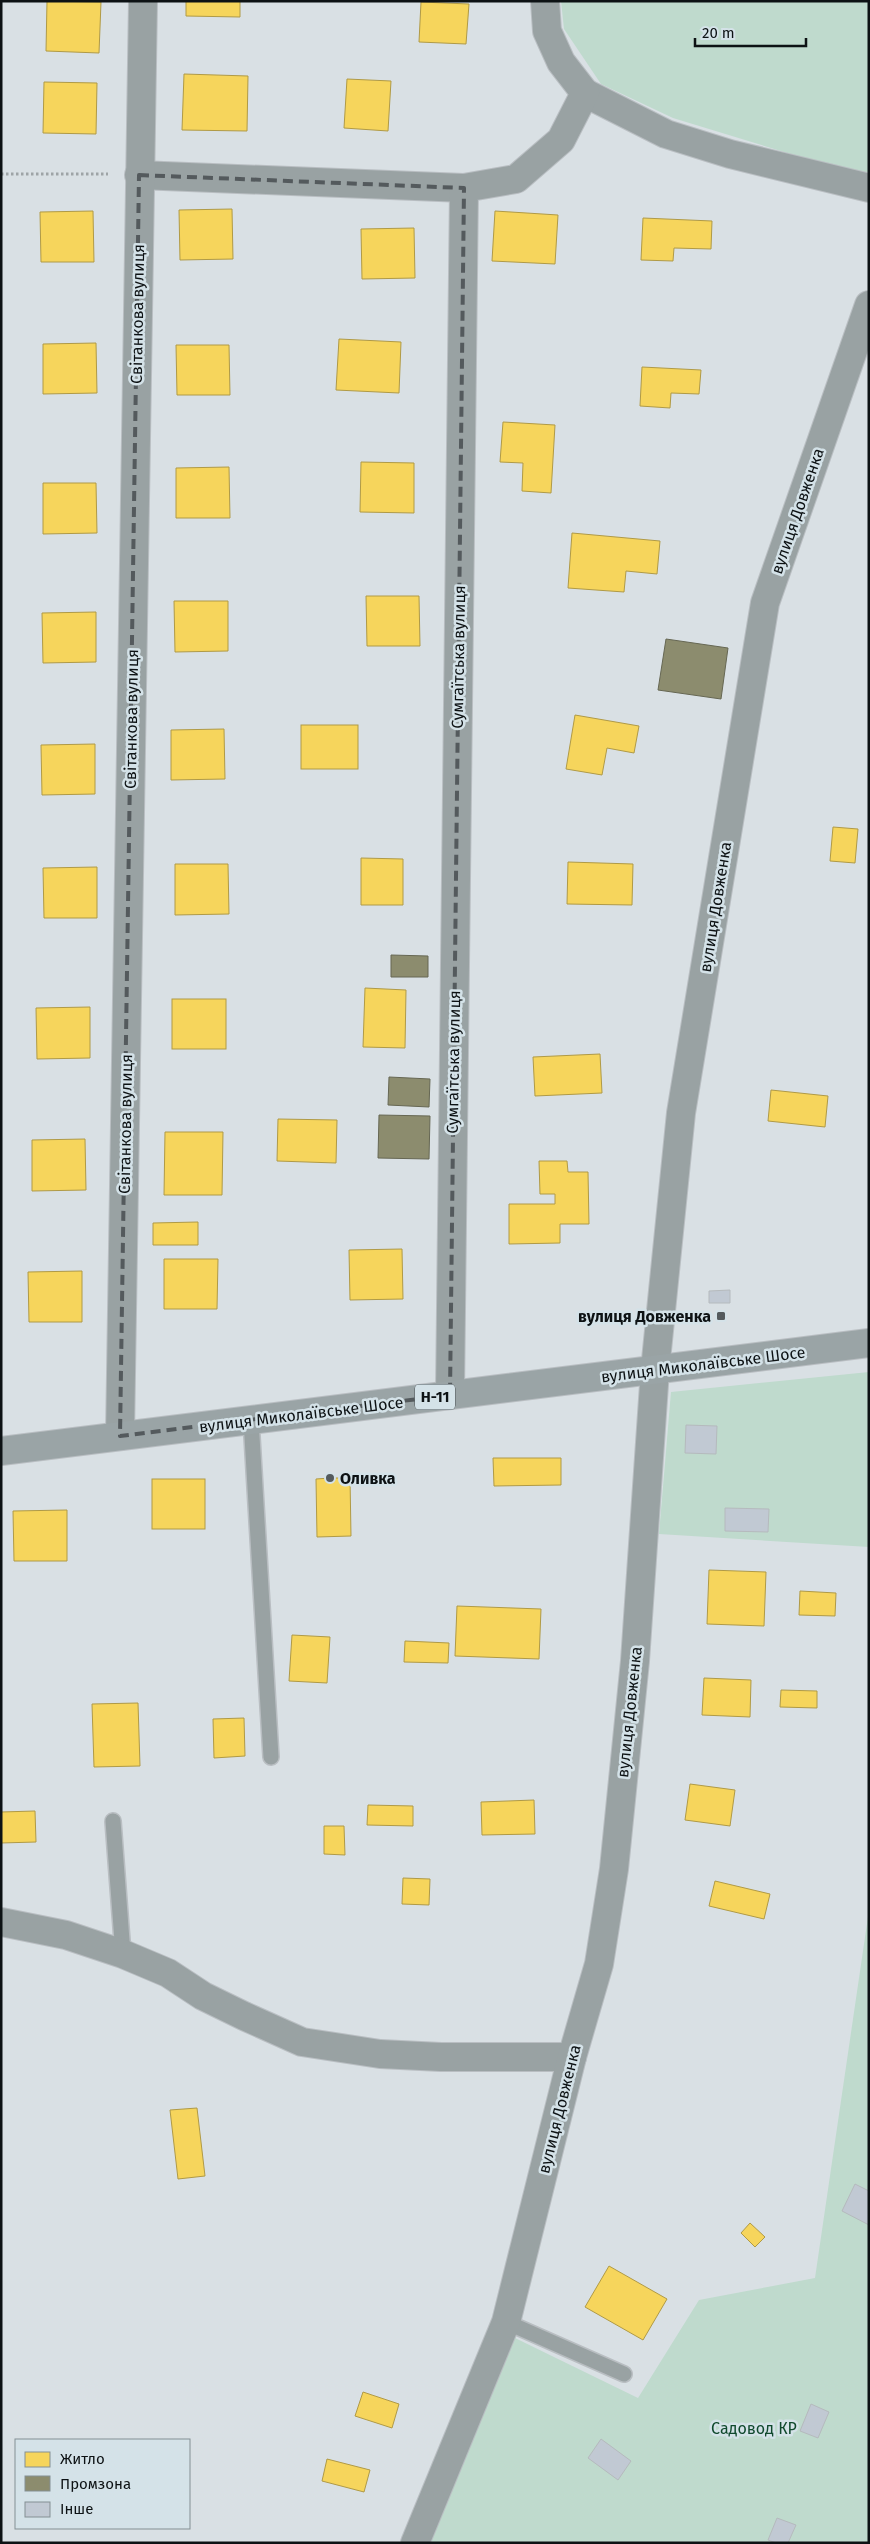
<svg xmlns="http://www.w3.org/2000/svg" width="870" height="2544" viewBox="0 0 870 2544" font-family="'Fira Sans',sans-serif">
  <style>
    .green { fill: #bfdacd }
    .homes { fill: #f6d55c; stroke: #b09a46 }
    .industry { fill: #8c8c6e; stroke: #666753 }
    .building { fill: #c1c9d3; stroke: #b5babd }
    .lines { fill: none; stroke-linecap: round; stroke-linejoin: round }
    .lane-casing { stroke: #b9bec2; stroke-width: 18 }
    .street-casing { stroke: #b9bec2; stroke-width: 30 }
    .primary-casing { stroke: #b9bec2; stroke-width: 30 }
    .path { stroke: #9ea4a6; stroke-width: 3; stroke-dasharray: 2.5 2.5; stroke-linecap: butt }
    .lane { stroke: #99a2a3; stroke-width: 15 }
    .street { stroke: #99a2a3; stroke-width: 28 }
    .primary { stroke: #9aa4a6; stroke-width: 28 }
    .marked { fill: none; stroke: #545a5d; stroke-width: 4; stroke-dasharray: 10 6; stroke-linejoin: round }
    .poi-dot { fill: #545a5d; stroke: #d4e2e8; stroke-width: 2 }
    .labels { text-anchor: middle; stroke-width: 5; stroke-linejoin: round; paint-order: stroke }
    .shield { fill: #d4e2e8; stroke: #495054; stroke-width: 1 }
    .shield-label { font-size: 15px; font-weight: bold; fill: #0d1214 }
    .street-label { font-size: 16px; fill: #0d1214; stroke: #d4e2e8 }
    .poi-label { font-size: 16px; font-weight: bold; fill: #0d1214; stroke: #d4e2e8; text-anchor: end }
    .park-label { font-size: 16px; fill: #10492d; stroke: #d4e2e8 }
  </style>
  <rect width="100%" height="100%" fill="#d9e0e4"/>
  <g class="green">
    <path d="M561,1H869V178L673,118L601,84L564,29Z"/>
    <path d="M869,1372V1547L659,1534L671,1392Z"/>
    <path d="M869,1910V2543H427L515,2338L638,2398L699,2300L815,2278Z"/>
  </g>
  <g class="homes">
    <path d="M47,1L101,2L99,53L46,51Z"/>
    <path d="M186,1H240V17L186,16Z"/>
    <path d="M421,2L469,4L466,44L419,42Z"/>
    <path d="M184,74L248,76L247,131L182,130Z"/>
    <path d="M347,79L391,81L388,131L344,128Z"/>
    <path d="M44,82L97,83L96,134L43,133Z"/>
    <path d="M232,209L233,259L180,260L179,210Z"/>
    <path d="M93,211L94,262H41L40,212Z"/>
    <path d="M495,211L558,215L555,264L492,261Z"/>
    <path d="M643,218L712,221L711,249L674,248L673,261L641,260Z"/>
    <path d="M414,228L415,278L362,279L361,229Z"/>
    <path d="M339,339L401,342L399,393L336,390Z"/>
    <path d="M96,343L97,393L43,394V344Z"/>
    <path d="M176,345H229L230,395H177Z"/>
    <path d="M642,367L701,370L699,394L671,393L670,408L640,406Z"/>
    <path d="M503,422L555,425L551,493L522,491L523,463L500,462Z"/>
    <path d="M361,462L414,463V513L360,512Z"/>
    <path d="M229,467L230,518H176V468Z"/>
    <path d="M43,483H96L97,533L43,534Z"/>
    <path d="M572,533L660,541L657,574L626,571L624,592L568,588Z"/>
    <path d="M366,596H419L420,646H367Z"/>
    <path d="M174,601H228V651L175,652Z"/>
    <path d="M96,612V662L43,663L42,613Z"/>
    <path d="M575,715L639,726L634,753L607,748L602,775L566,769Z"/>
    <rect x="301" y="725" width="57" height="44"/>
    <path d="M224,729L225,779L171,780V730Z"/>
    <path d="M95,744V794L42,795L41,745Z"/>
    <path d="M833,827L858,829L855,863L830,861Z"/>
    <path d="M361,858L403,859V905H361Z"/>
    <path d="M568,862L633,864L632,905L567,904Z"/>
    <path d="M175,864H228L229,914L175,915Z"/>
    <path d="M97,867V918H44L43,868Z"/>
    <path d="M365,988L406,990L405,1048L363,1047Z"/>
    <rect x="172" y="999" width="54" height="50"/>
    <path d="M90,1007V1058L37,1059L36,1008Z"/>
    <path d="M600,1054L602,1093L535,1096L533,1057Z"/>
    <path d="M771,1090L828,1096L825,1127L768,1121Z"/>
    <path d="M278,1119L337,1120L336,1163L277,1161Z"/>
    <path d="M165,1132H223L222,1195H164Z"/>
    <path d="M85,1139L86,1190L32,1191V1140Z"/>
    <path d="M539,1161H567L568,1172H588L589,1224H560V1243L509,1244V1204H555V1194H540Z"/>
    <path d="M198,1222V1245H153V1223Z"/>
    <path d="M402,1249L403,1299L350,1300L349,1250Z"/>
    <path d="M164,1259H218L217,1309H164Z"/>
    <path d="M82,1271V1322H29L28,1272Z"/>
    <path d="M493,1458H561V1485L494,1486Z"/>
    <path d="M330,1478H350L351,1536L317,1537L316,1479Z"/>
    <rect x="152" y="1479" width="53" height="50"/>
    <path d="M67,1510V1561H14L13,1511Z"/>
    <path d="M709,1570L766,1572L764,1626L707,1624Z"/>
    <path d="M800,1591L836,1593L835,1616L799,1615Z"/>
    <path d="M457,1606L541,1609L539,1659L455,1656Z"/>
    <path d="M292,1635L330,1637L327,1683L289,1681Z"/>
    <path d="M405,1641L449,1643L448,1663L404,1662Z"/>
    <path d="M704,1678L751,1680L750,1717L702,1715Z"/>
    <path d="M781,1690L817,1691V1708L780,1707Z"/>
    <path d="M138,1703L140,1766L94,1767L92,1704Z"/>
    <path d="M244,1718L245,1756L214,1758L213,1719Z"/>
    <path d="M690,1784L735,1790L730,1826L685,1820Z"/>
    <path d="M534,1800L535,1834L482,1835L481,1802Z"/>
    <path d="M368,1805L413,1806V1826L367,1825Z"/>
    <path d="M35,1811L36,1842L1,1843V1812Z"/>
    <path d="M324,1826H344L345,1855L324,1854Z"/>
    <path d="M403,1878L430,1879L429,1905L402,1904Z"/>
    <path d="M715,1881L770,1894L764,1919L709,1906Z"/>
    <path d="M197,2108L205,2176L178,2179L170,2110Z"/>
    <path d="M750,2223L765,2237L755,2247L741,2233Z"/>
    <path d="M609,2266L667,2299L643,2340L585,2307Z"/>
    <path d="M363,2392L399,2404L392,2428L355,2416Z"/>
    <path d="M327,2459L370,2470L364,2492L322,2481Z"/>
  </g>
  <g class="industry">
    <path d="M666,639L728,648L721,699L658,690Z"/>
    <path d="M391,955L428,956V977H391Z"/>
    <path d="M389,1077L430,1079L429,1107L388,1105Z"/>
    <path d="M379,1115L430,1116L429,1159L378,1158Z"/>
  </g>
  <g class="building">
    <path d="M730,1290V1303H709V1291Z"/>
    <path d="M686,1425L717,1426L716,1454L685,1453Z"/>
    <path d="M725,1508L769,1509L768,1532L725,1531Z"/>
    <path d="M855,2184L869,2191V2225L842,2211Z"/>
    <path d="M811,2404L829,2412L818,2438L800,2431Z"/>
    <path d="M601,2439L631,2461L618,2480L588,2458Z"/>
    <path d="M777,2518L796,2525L788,2543H776L768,2540Z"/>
  </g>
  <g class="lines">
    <defs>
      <g id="lane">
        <path d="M251,1420L271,1757"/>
        <path d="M113,1821L123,1954"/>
        <path d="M506,2322L624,2374"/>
      </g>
      <g id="street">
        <path d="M585,93L666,134L730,154L869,188"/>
        <path d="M139,175L464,188"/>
        <path d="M450,1395L464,188L516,179L561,140L585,93L561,62L547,31L545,1"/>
        <path d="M120,1436L143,1"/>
        <path d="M1,1922L66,1935L123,1954L168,1973L203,1996L244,2016L302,2042L380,2054L441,2057H572"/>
        <path d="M415,2543L506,2322L572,2057L599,1964L614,1869L635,1661L655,1370L681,1113L765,603L869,305"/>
      </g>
      <path id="primary" d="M1,1451L869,1343"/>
    </defs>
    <use href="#lane" class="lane-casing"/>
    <use href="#street" class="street-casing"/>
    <use href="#primary" class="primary-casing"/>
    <path class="path" d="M1,174H108"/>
    <use href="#lane" class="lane"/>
    <use href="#street" class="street"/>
    <use href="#primary" class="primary"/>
  </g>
  <path class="marked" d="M139,175L464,188L450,1395L120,1436Z"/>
  <g class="poi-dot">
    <rect x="716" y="1311" width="10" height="10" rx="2.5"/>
    <circle cx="330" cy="1478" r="5"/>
  </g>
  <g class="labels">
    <rect class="shield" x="415" y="1384.5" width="40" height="25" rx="4"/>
    <g class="shield-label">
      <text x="435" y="1402">Н-11</text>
    </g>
    <g class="street-label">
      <text transform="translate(137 314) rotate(-89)" y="6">Світанкова вулиця</text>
      <text transform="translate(797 511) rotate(-71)" y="6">вулиця Довженка</text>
      <text transform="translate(458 657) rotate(-89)" y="6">Сумгаїтська вулиця</text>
      <text transform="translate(131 719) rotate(-89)" y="6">Світанкова вулиця</text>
      <text transform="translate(715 907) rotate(-81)" y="6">вулиця Довженка</text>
      <text transform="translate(453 1062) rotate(-89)" y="6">Сумгаїтська вулиця</text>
      <text transform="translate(125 1124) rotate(-89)" y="6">Світанкова вулиця</text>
      <text transform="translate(703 1364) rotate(-7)" y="6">вулиця Миколаївське Шосе</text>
      <text transform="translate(301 1414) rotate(-7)" y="6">вулиця Миколаївське Шосе</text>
      <text transform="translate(629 1712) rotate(-84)" y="6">вулиця Довженка</text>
      <text transform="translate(559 2109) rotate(-76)" y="6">вулиця Довженка</text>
    </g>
    <g class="poi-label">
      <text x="711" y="1322">вулиця Довженка</text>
      <text x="340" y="1484" text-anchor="start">Оливка</text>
    </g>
    <g class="park-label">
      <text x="754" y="2434">Садовод КР</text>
    </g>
  </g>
  <rect width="870" height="2544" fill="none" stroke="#0d1214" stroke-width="5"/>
  <rect x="15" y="2439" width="175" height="90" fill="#d4e2e8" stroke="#848f93"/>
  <rect x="25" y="2452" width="25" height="15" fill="#f6d55c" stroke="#848f93"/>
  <text x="60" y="2464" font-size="15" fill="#0d1214">Житло</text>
  <rect x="25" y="2476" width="25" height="15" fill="#8c8c6e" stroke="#848f93"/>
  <text x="60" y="2489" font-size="15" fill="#0d1214">Промзона</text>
  <rect x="25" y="2502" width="25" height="15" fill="#c1c9d3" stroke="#848f93"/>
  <text x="60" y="2514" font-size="15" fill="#0d1214">Інше</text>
  <path d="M695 38v8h111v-8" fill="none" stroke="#0d1214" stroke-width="2.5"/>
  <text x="702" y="38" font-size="15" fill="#0d1214" stroke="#d4e2e8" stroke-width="4" paint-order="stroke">20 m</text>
</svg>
